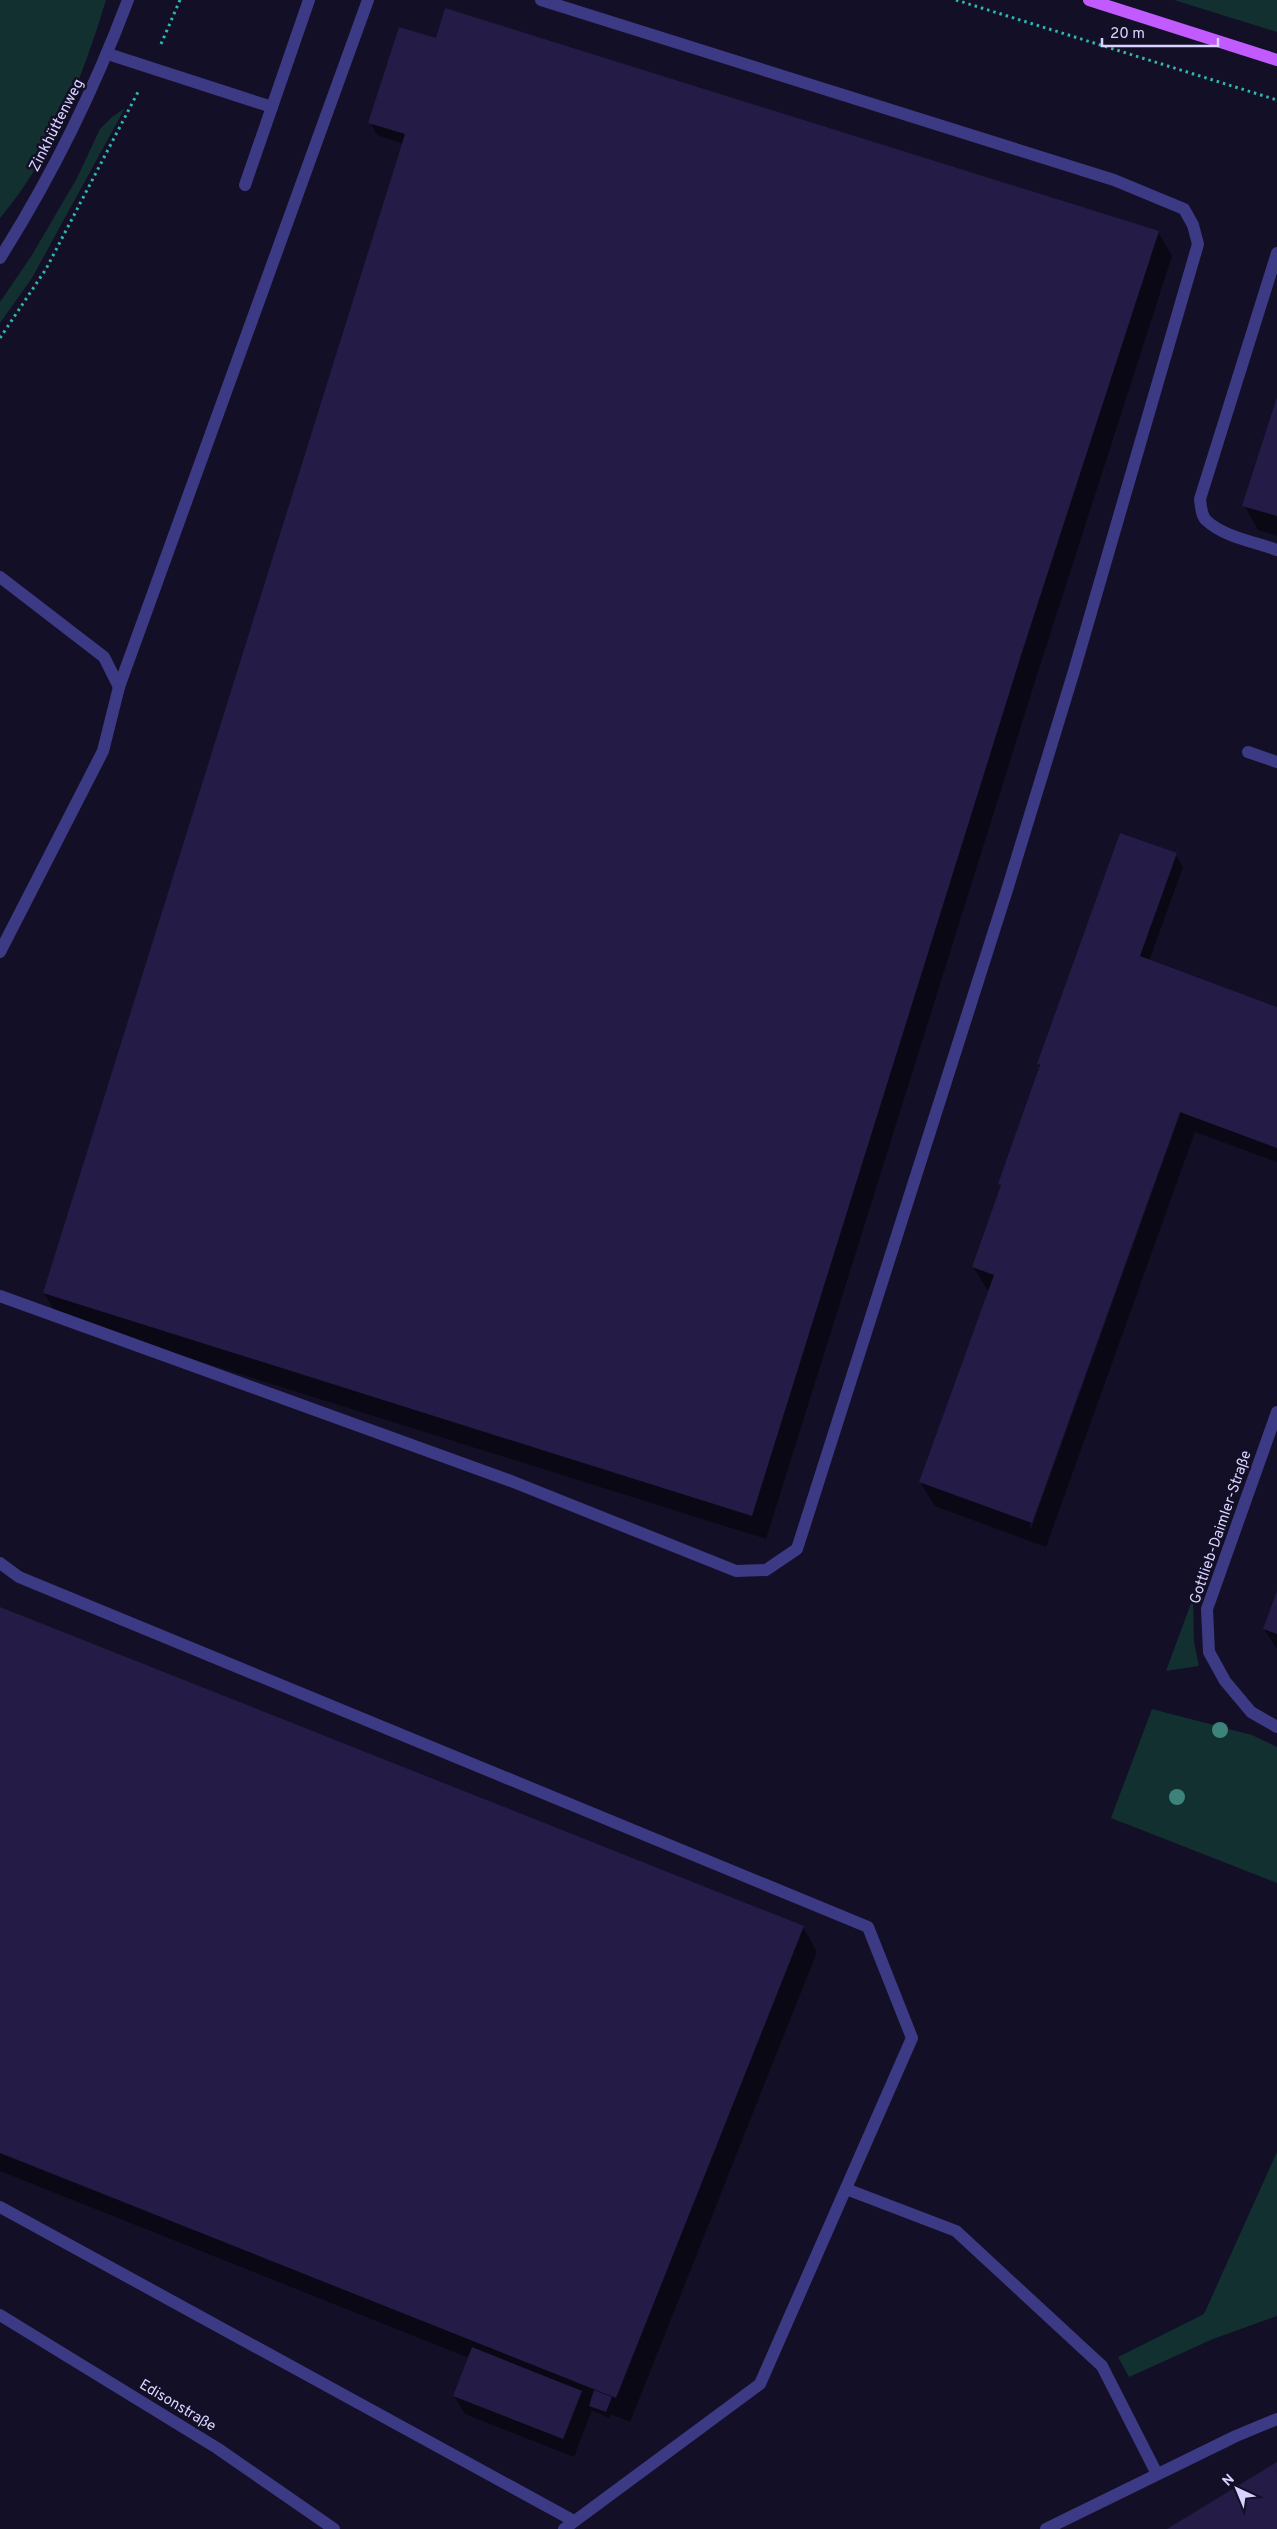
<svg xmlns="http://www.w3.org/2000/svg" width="1277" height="2529" font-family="Overpass,sans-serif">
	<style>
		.green { fill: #12302f }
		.shadow { fill: #0007; fill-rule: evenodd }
		.building { fill: #241b47 }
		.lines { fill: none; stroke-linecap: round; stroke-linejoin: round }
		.path { stroke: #2fb8b0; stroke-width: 3; stroke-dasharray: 2.5 4; stroke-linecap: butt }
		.service { stroke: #3d3a85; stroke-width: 12 }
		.minor { stroke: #3d3a85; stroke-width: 12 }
		.tertiary { stroke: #3d3a85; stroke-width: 12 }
		.primary { stroke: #c25bff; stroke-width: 12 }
		.tree { fill: #3d827b }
		.labels { text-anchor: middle; stroke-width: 5; stroke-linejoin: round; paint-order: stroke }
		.street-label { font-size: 15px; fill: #d9d4ff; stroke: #130f26 }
	</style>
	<rect width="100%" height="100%" fill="#130f26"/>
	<g class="green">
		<path d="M0,0H106C83,76 52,157 0,218Z"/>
		<polygon points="1174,0 1277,0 1277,32"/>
		<polygon points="125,108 32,278 0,323 0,302 32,255 77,178 100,129 112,117"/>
		<polygon points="1193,1598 1194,1642 1199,1666 1166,1671"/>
		<polygon points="1152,1709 1252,1735 1277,1747 1277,1883 1111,1818"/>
		<polygon points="1277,2152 1277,2316 1213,2339 1129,2377 1118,2357 1204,2314"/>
	</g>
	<g class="shadow">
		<polygon points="436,39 1158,232 1172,256 1037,675 766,1539 58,1317 44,1293 404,144 377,135 370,122"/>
		<polygon points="1277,400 1277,536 1258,530 1244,505"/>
		<path d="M1176,855L1183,867L1149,961L1277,1008V1162L1195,1132L1046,1547L935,1506L920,1482L989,1292L973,1267L1002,1188L999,1184L1040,1068L1038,1064ZM1193,1072L1195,1073L1031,1529L1029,1528Z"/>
		<polygon points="1277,1594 1277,1649 1264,1629"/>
		<polygon points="0,1608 803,1927 817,1952 630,2422 611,2414 609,2418 592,2410 574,2457 465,2414 454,2396 469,2358 0,2171"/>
	</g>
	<g class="building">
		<polygon points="445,8 1159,231 1023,649 752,1516 43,1293 405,134 368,123 399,27 436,38"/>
		<polygon points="1277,397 1277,516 1242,506"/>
		<polygon points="1120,833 1177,853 1140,956 1277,1007 1277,1148 1180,1112 1032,1523 919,1482 994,1275 972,1267 1001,1185 998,1184 1040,1065 1037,1064"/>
		<polygon points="1277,1591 1277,1634 1263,1629"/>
		<polygon points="0,1607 804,1926 616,2398 0,2153"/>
		<polygon points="472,2347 582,2391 563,2439 453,2396"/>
		<polygon points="594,2390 612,2397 606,2412 589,2406"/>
		<polygon points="1277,2462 1277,2529 1167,2529"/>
	</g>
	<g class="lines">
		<g class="path">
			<polyline points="956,0 1277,100"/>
			<polyline points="161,44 180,0"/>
			<polyline points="0,338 46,269 138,92"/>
		</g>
		<g class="service">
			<polyline points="108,54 272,107"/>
			<polyline points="245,185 309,0"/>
			<path d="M1277,253L1200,499C1201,506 1201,516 1207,521C1224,537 1255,542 1277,550"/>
			<polyline points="0,577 104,657 119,687"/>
			<polyline points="0,952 103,751 119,687 368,0"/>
			<polyline points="0,1296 511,1481 736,1571 766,1570 797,1549 1007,890 1074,671 1198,244 1193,225 1184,209 1114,180 541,0"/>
			<polyline points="0,1563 19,1577 868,1927 912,2038 760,2384 564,2529"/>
			<polyline points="846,2189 956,2231 1102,2366 1157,2474"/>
			<polyline points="0,2207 574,2521"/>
			<polyline points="1046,2529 1236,2436 1277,2419"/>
		</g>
		<g class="minor">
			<polyline points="1248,752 1277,762"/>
			<polyline points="1277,1412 1207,1609 1209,1652 1225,1681 1251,1712 1277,1727"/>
			<polyline points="0,2315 217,2448 334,2529"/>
		</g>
		<path class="tertiary" d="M0,258C52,176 94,90 128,0"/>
		<polyline class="primary" points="1089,0 1277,60"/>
	</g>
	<g class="tree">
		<circle cx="1220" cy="1730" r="8"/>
		<circle cx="1177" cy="1797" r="8"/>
	</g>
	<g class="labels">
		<g class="street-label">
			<text transform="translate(56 125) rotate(-63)" y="5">Zinkhüttenweg</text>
			<text transform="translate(1220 1527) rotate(-71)" y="5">Gottlieb-Daimler-Straße</text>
			<text transform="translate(178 2405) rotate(31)" y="5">Edisonstraße</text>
		</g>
	</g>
	<g transform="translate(1237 2489) rotate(316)" stroke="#130f26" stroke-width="4" paint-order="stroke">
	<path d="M0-4L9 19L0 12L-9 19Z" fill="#d9d4ff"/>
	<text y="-8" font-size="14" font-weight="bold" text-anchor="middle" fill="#d9d4ff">N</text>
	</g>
	<path d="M1102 38v8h116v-8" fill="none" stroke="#d9d4ff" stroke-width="2.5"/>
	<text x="1110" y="38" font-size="15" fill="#d9d4ff" stroke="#130f26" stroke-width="4" paint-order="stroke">20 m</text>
</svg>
